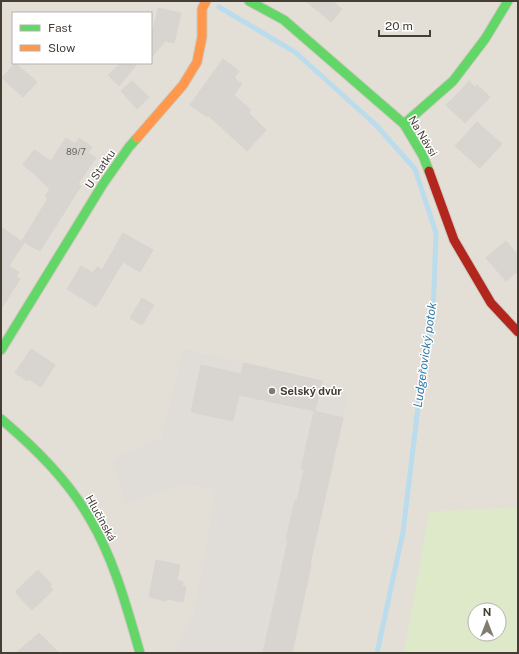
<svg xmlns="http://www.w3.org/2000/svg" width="519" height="654" font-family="'Public Sans',sans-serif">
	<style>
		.residential { fill: #e3dfd6; fill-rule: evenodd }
		.industrial { fill: #e0dcd7 }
		.green { fill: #dee9c9; fill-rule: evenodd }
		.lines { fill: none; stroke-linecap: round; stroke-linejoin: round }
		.stream { stroke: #badcec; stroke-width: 5 }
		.building { fill: #d8d4d0; stroke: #d8d4cf }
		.fast-casing { stroke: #cfcac0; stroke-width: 11 }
		.slow-casing { stroke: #cfcac0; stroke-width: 11 }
		.jam-casing { stroke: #cfcac0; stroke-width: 11 }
		.fast { stroke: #63d668; stroke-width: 9 }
		.slow { stroke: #ff974d; stroke-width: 9 }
		.jam { stroke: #b3261e; stroke-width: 9 }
		.poi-dot { fill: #817b74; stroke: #fff; stroke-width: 1.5 }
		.labels { text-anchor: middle; stroke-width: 3; stroke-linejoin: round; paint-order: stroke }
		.number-label { font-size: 9px; fill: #6b655d }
		.street-label { font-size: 11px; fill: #453e35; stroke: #fff }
		.poi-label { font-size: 11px; font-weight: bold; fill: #453e35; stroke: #fff; text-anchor: start }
		.water-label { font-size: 12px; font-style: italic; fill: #2f7aa7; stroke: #fff }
	</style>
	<rect width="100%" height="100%" fill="#f0ede9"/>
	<path class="residential" d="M1,1H518V653H1ZM13,13H151V63H13ZM475,610H499V634H475Z"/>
	<polygon class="industrial" points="183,349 322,381 347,395 343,418 314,548 311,565 292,653 175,653 195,611 216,490 185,484 125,504 113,460 161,438"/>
	<path class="green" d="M518,507V653H404L429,512ZM475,610H499V634H475Z"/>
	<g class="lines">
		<polyline class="stream" points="219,7 295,52 376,125 415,169 436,233 433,314 420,391 403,532 377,653"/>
	</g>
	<g class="building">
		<polygon points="306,1 332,1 342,9 331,22"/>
		<polygon points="158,8 181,13 174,43 165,41 151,58 151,39"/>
		<polygon points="223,59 239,71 234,78 242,84 234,95 251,110 249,113 266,130 247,151 208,115 207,117 190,105"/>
		<polygon points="15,63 37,82 23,97 2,78"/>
		<polygon points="121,63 138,63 119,86 108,75"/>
		<polygon points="132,81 149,97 137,109 121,91"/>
		<polygon points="469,81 475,87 477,85 490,97 465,123 446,105 461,90"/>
		<polygon points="477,122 502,144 480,168 455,146"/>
		<polygon points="66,138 75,144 79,138 92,147 88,153 96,158 78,184 81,186 40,251 22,241 48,198 45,196 50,189 33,173 23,165 34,150 51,161"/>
		<polygon points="1,227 24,243 9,266 19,272 16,277 20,279 1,309"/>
		<polygon points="123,233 153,250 140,272 123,262 96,307 67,289 81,266 93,273 97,267 102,270"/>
		<polygon points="506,241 518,255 518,271 506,281 486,258"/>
		<polygon points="142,298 154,305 142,325 130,318"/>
		<polygon points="31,349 55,365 41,387 28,379 27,381 15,373"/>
		<polygon points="244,363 322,381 315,411 239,395 233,421 191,412 201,365 241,374"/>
		<polygon points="314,411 343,418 310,564 311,565 292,653 263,653 288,540 286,540 295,500 297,501 304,469 301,469"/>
		<polygon points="156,560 180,565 177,580 183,582 182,586 186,587 183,602 167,599 166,601 149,597"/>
		<polygon points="38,570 52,585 50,587 53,590 32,610 15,592"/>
		<polygon points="39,633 59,653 16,653"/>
	</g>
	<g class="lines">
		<defs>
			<g id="fast">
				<polyline points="249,1 284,20 404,124 423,156 429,171"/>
				<polyline points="404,124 453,81 485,39 508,1"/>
				<polyline points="1,350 103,184 129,147 137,138"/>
				<path d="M1,419C35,448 68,480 90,519C114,559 127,608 140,653"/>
			</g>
			<polyline id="slow" points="137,138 183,85 197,62 202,37 202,9 206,1"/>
			<polyline id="jam" points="429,171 454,240 491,303 518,332"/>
		</defs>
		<use href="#fast" class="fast-casing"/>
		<use href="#slow" class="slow-casing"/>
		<use href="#jam" class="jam-casing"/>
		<use href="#fast" class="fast"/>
		<use href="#slow" class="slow"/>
		<use href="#jam" class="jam"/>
	</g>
	<circle class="poi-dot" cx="272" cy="391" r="4"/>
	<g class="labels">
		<g class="number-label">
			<text x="76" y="155">89/7</text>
		</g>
		<g class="street-label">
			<text transform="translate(423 136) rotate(59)" y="4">Na Návsi</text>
			<text transform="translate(100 169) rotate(-56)" y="4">U Statku</text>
			<text transform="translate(101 518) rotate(61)" y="4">Hlučínská</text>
		</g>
		<g class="poi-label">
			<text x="280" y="395">Selský dvůr</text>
		</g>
		<g class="water-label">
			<text transform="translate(425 355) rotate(-82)" y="4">Ludgeřovický potok</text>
		</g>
	</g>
	<rect width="519" height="654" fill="none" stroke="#453e35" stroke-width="4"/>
	<rect x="12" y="12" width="140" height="52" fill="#ffffff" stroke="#b5b2ae"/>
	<rect x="20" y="25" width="20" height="6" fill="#63d668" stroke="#b5b2ae"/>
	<text x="48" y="32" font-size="12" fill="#453e35">Fast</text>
	<rect x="20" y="45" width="20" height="6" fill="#ff974d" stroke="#b5b2ae"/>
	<text x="48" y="52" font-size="12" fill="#453e35">Slow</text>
	<g transform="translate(487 622)"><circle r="19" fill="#ffffff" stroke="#b5b2ae"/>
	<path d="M0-3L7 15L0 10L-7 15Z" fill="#817b74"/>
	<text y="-6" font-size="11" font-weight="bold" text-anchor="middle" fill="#453e35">N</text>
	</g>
	<path d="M379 30v6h51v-6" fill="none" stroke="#453e35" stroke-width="2"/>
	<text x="385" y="30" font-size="12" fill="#453e35" stroke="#ffffff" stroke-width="3" paint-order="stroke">20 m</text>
</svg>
